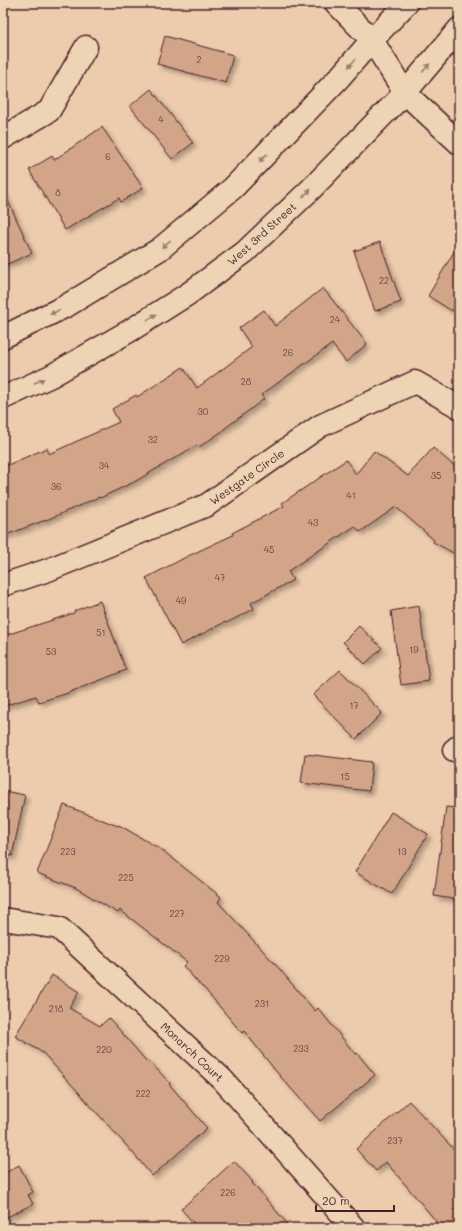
<svg xmlns="http://www.w3.org/2000/svg" width="462" height="1231" font-family="Mali,sans-serif">
	<style>
		.building { fill: #d2a589; stroke: #4a1f2b; filter: url(#shadow) }
		.lines { fill: none; stroke-linecap: round; stroke-linejoin: round }
		.street-casing { stroke: #4a1f2b; stroke-width: 25 }
		.secondary-casing { stroke: #4a1f2b; stroke-width: 25 }
		.street { stroke: #edd4b4; stroke-width: 22 }
		.secondary { stroke: #edd4b4; stroke-width: 22 }
		.oneway { fill: #9c7a70 }
		.labels { text-anchor: middle; stroke-width: 3; stroke-linejoin: round; paint-order: stroke }
		.number-label { font-size: 9px; fill: #6c4042 }
		.street-label { font-size: 11px; fill: #4a1f2b; stroke: #edd4b4 }
	</style>
	<defs>
		<filter id="shadow"><feDropShadow dx="3.5" dy="3.5" stdDeviation="2" flood-color="#0004"/></filter>
	</defs>
	<rect width="100%" height="100%" fill="#ecccac"/>
	<filter id="ink" filterUnits="userSpaceOnUse"><feTurbulence type="fractalNoise" baseFrequency=".025" numOctaves="2"/><feDisplacementMap in="SourceGraphic" scale="8" xChannelSelector="R" yChannelSelector="G"/><feConvolveMatrix kernelMatrix="1 2 1 2 8 2 1 2 1" color-interpolation-filters="sRGB"/></filter>
	<g filter="url(#ink)">
		<g class="building">
			<polygon points="165,36 233,55 226,83 157,64"/>
			<polygon points="151,89 193,143 172,159 130,106"/>
			<polygon points="102,127 143,188 121,202 119,198 65,230 29,170 52,156 54,160"/>
			<polygon points="3,190 32,253 3,266"/>
			<polygon points="380,242 401,302 375,311 354,251"/>
			<polygon points="459,243 459,298 452,311 428,296"/>
			<polygon points="323,288 367,344 346,362 332,344 261,395 264,399 224,429 224,430 199,447 197,445 134,482 100,498 99,497 51,518 3,536 3,467 47,448 49,454 119,422 112,409 136,395 137,397 183,367 197,388 252,347 239,328 264,310 275,326"/>
			<polygon points="433,448 459,470 459,556 433,542 434,540 396,507 360,532 355,526 288,571 293,580 251,603 254,609 226,623 225,622 181,645 146,578 186,557 233,535 232,533 284,506 282,503 346,460 356,474 374,451 408,476"/>
			<polygon points="100,601 126,670 65,694 39,702 36,696 3,706 3,636 74,613 74,611"/>
			<polygon points="419,606 429,681 401,685 391,611"/>
			<polygon points="359,626 382,648 365,664 343,642"/>
			<polygon points="340,670 382,713 356,739 313,695"/>
			<polygon points="305,754 372,762 369,791 301,783"/>
			<polygon points="3,791 25,795 12,856 3,855"/>
			<polygon points="64,805 118,826 119,825 162,850 221,897 218,902 276,965 315,1011 318,1008 355,1054 357,1053 375,1075 320,1121 279,1075 244,1031 242,1033 203,987 203,988 183,966 187,962 120,910 118,913 76,888 37,873"/>
			<polygon points="446,807 459,808 459,900 434,896"/>
			<polygon points="391,812 428,834 392,894 355,872"/>
			<polygon points="52,975 79,992 69,1008 100,1026 109,1018 148,1063 149,1061 170,1083 169,1084 207,1128 152,1176 134,1154 43,1053 15,1036"/>
			<polygon points="409,1101 459,1155 459,1228 437,1228 436,1221 386,1162 376,1171 356,1149"/>
			<polygon points="234,1161 253,1182 252,1183 291,1228 198,1228 181,1209"/>
			<polygon points="19,1165 33,1192 28,1195 33,1204 3,1219 3,1174"/>
		</g>
		<g class="lines">
			<defs>
				<g id="street">
					<polyline points="336,3 372,40 405,93 459,143"/>
					<polyline points="3,138 49,111 86,47"/>
					<polyline points="3,585 48,570 207,505 320,426 415,382 459,407"/>
					<polyline points="454,750 459,746"/>
					<polyline points="3,919 59,928 222,1079 354,1228"/>
				</g>
				<g id="secondary">
					<polyline points="3,337 66,306 160,249 233,188 338,79 372,40 407,3"/>
					<polyline points="3,398 51,376 131,330 188,294 245,252 311,189 381,117 405,93 459,29"/>
				</g>
			</defs>
			<use href="#street" class="street-casing"/>
			<use href="#secondary" class="secondary-casing"/>
			<use href="#street" class="street"/>
			<use href="#secondary" class="secondary"/>
		</g>
		<defs><path id="oneway-solid" d="M-6-.8H1V-3.2L6.5 0L1 3.2V.8H-6Z"/></defs>
		<g class="oneway">
			<use href="#oneway-solid" transform="translate(352 63) rotate(131)"/>
			<use href="#oneway-solid" transform="translate(426 68) rotate(-50)"/>
			<use href="#oneway-solid" transform="translate(263 158) rotate(134)"/>
			<use href="#oneway-solid" transform="translate(307 193) rotate(-44)"/>
			<use href="#oneway-solid" transform="translate(166 244) rotate(140)"/>
			<use href="#oneway-solid" transform="translate(55 312) rotate(154)"/>
			<use href="#oneway-solid" transform="translate(152 317) rotate(-32)"/>
			<use href="#oneway-solid" transform="translate(39 381) rotate(-24)"/>
		</g>
	</g>
	<g class="labels">
		<g class="number-label">
			<text x="199" y="63">2</text>
			<text x="161" y="123">4</text>
			<text x="108" y="160">6</text>
			<text x="58" y="196">8</text>
			<text x="384" y="284">22</text>
			<text x="335" y="323">24</text>
			<text x="288" y="356">26</text>
			<text x="246" y="385">28</text>
			<text x="203" y="415">30</text>
			<text x="153" y="443">32</text>
			<text x="104" y="469">34</text>
			<text x="436" y="479">35</text>
			<text x="56" y="490">36</text>
			<text x="351" y="499">41</text>
			<text x="313" y="526">43</text>
			<text x="269" y="553">45</text>
			<text x="220" y="581">47</text>
			<text x="181" y="604">49</text>
			<text x="101" y="636">51</text>
			<text x="414" y="653">19</text>
			<text x="51" y="655">53</text>
			<text x="354" y="709">17</text>
			<text x="345" y="780">15</text>
			<text x="68" y="855">223</text>
			<text x="402" y="855">13</text>
			<text x="126" y="881">225</text>
			<text x="177" y="917">227</text>
			<text x="222" y="962">229</text>
			<text x="262" y="1007">231</text>
			<text x="56" y="1012">218</text>
			<text x="301" y="1052">233</text>
			<text x="104" y="1053">220</text>
			<text x="143" y="1097">222</text>
			<text x="395" y="1144">237</text>
			<text x="228" y="1196">226</text>
		</g>
		<g class="street-label">
			<text transform="translate(262 234) rotate(-42)" y="4">West 3rd Street</text>
			<text transform="translate(247 477) rotate(-35)" y="4">Westgate Circle</text>
			<text transform="translate(192 1052) rotate(43)" y="4">Monarch Court</text>
		</g>
	</g>
	<rect width="462" height="1231" fill="none" stroke="#edd4b4" stroke-width="16"/>
	<rect x="8" y="8" width="446" height="1215" fill="none" stroke="#4a1f2b" stroke-width="1.5" filter="url(#ink)"/>
	<path d="M316 1205v6h78v-6" fill="none" stroke="#4a1f2b" stroke-width="2"/>
	<text x="322" y="1205" font-size="12" fill="#4a1f2b" stroke="#edd4b4" stroke-width="3" paint-order="stroke">20 m</text>
</svg>
